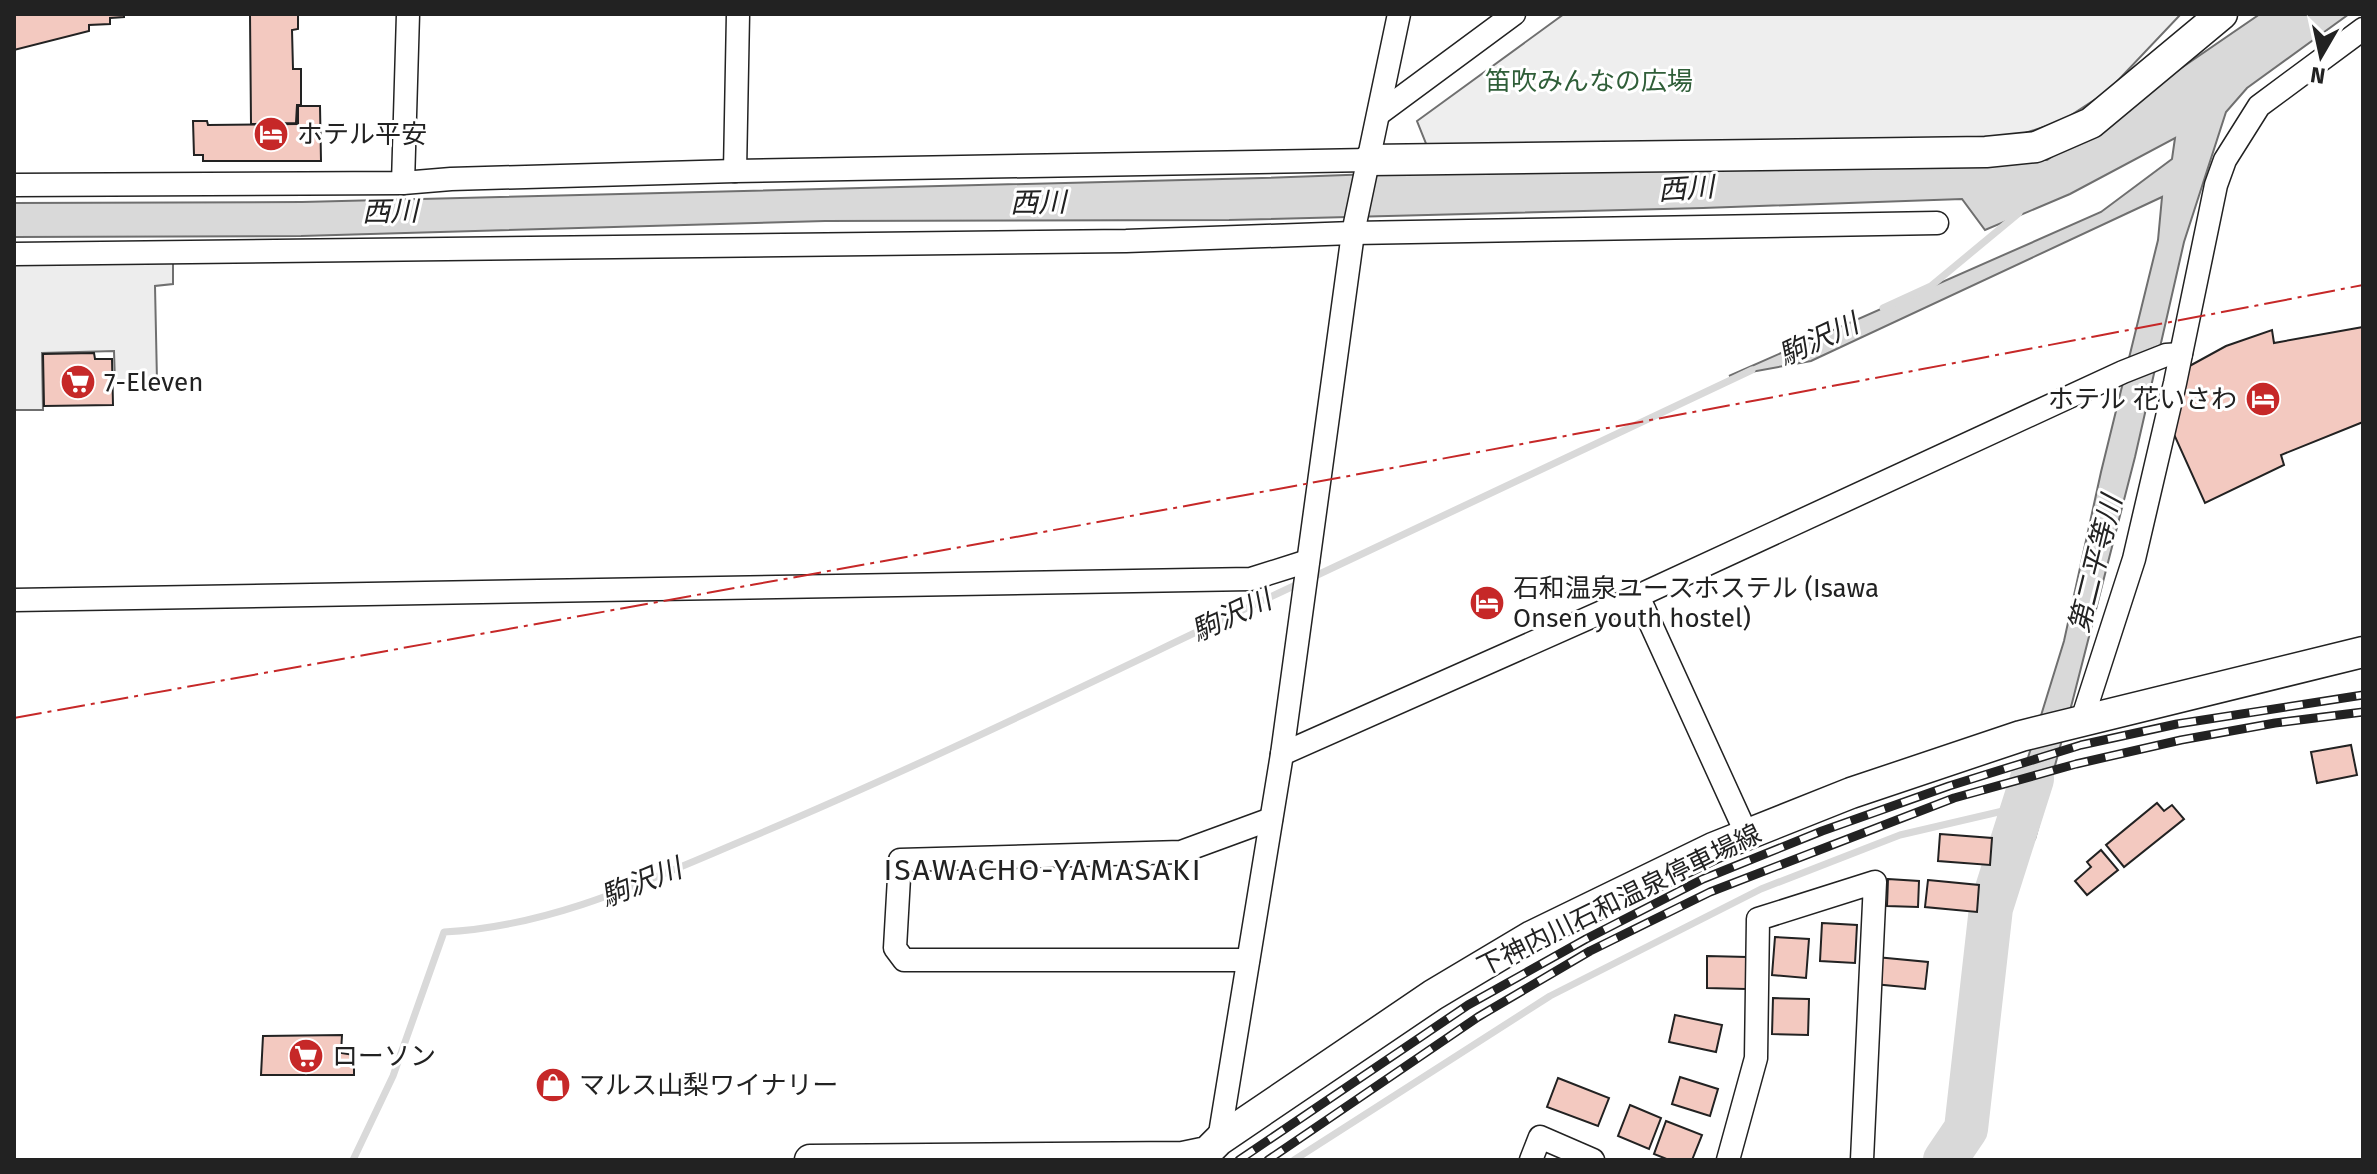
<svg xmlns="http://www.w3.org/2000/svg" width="2377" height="1174" font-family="'Fira Sans','Noto Sans JP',sans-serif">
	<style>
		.green { fill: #eee; stroke: #6f6f6f; stroke-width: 2 }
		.parking { fill: #ededed; stroke: #6f6f6f; stroke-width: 2 }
		.water { fill: #d9d9d9; stroke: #6f6f6f; stroke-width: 2 }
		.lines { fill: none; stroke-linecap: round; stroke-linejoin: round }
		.stream { stroke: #d9d9d9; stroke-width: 7 }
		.river { stroke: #d9d9d9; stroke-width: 44 }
		.building { fill: #f3c9c0; stroke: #222; stroke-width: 2 }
		.street-casing { stroke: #222; stroke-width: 25 }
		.secondary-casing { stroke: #222; stroke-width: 33 }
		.street { stroke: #fff; stroke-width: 22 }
		.secondary { stroke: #fff; stroke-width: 30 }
		.rail-casing { stroke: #222; stroke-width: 9 }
		.rail { stroke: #fff; stroke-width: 6; stroke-dasharray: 18; stroke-linecap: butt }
		.power { stroke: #c62828; stroke-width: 2; stroke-dasharray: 28 6 4 6; stroke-linecap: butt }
		.labels { text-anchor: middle; stroke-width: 6; stroke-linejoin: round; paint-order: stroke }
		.park-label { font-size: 26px; fill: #2f5e38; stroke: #fff }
		.poi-label { font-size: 26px; fill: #222; stroke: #fff; text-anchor: start }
		.street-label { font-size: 26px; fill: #222; stroke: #fff }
		.water-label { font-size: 28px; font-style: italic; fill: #222; stroke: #fff }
		.quarter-label { font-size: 30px; letter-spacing: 2px; fill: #222; stroke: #fff }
	</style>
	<rect width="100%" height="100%" fill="#fff"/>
	<polygon class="green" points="1564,14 2181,14 2108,91 2062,121 2016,136 1429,151 1417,121"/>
	<polygon class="parking" points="173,258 173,284 155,286 157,381 115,383 114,351 42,353 43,410 14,410 14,259"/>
	<polygon class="water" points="2260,14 2349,14 2247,88 2226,112 2184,242 2135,457 2072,703 2035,839 2005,832 2064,641 2101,472 2158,240 2162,197 1811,361 1729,376 2101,212 2172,159 2175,138 2070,194 1985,230 1962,199 1703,208 1229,220 825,221 301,236 14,237 14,203 302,202 1262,178 1707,162 2047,160"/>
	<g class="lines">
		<g class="stream">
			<polyline points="1883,308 1931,286 2019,213"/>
			<polyline points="1311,578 1752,370"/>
			<path d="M353,1160L393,1076L444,932C551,927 651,879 749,838C935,760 1117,669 1300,583"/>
			<polyline points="1294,1160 1550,996 1761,889 1900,835 2020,807"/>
		</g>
		<polyline class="river" points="1945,1160 1966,1129 1991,908 2032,779"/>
	</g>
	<g class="building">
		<polygon points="14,14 124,14 124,17 110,18 110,24 89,25 89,31 14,50"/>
		<polygon points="250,14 298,14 298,29 292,30 293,69 301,69 301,105 297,105 296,123 251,124"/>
		<polygon points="298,106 320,106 321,161 203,161 203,155 194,155 193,121 207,121 208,125 298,124"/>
		<polygon points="2363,327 2363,422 2281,455 2284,465 2205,503 2172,430 2184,369 2226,346 2272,330 2274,343"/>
		<polygon points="94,353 95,359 112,359 113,405 44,406 43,354"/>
		<polygon points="2351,745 2357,775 2317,783 2311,752"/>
		<polygon points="2157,803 2164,811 2172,805 2184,819 2124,867 2106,845"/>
		<polygon points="1940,834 1992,838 1990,865 1938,861"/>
		<polygon points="2101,850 2118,870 2087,895 2075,881 2091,867 2087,862"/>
		<polygon points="1888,879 1919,881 1918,907 1887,906"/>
		<polygon points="1928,880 1979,885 1977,912 1925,907"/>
		<polygon points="1822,923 1857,925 1855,963 1820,961"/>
		<polygon points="1775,937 1809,939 1806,978 1772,975"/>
		<polygon points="1707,956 1747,957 1746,989 1707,988"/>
		<polygon points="1876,957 1928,962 1925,989 1874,984"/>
		<polygon points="1773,998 1809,999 1808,1035 1772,1034"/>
		<polygon points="1675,1015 1722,1025 1716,1052 1669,1042"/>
		<polygon points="342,1035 341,1053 354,1055 354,1075 261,1075 263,1036"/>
		<polygon points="1680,1077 1718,1089 1710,1116 1672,1104"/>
		<polygon points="1558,1078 1609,1098 1598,1126 1547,1107"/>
		<polygon points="1630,1105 1661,1118 1649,1149 1618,1136"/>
		<polygon points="1666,1121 1702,1135 1692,1160 1669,1160 1654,1154"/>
	</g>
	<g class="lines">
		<defs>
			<g id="street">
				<polyline points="1380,113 1514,14"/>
				<polyline points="735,171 738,14"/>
				<polyline points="403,183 408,14"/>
				<polyline points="14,185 403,183 451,179 735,171 1369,160"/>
				<polyline points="14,254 1126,241 1353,233 1937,223"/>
				<polyline points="1638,596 1747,835"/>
				<polyline points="14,600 1251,579 1308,561"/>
				<polyline points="2082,720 2134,559 2175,383 2216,185 2225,160 2259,106 2363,29"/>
				<polyline points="1282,754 1638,596 2123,372 2166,355 2181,354"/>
				<polyline points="1248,960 904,960 895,948 900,860 1181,852 1271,819"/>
				<polyline points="1219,1140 1282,754 1353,233 1399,14"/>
				<polyline points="1531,1160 1540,1137 1593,1160"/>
				<polyline points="1728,1160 1756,1058 1758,919 1875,882 1862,1160"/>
			</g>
			<g id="secondary">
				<polyline points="1369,160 1986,152 2036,147 2091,123 2222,14"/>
				<polyline points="810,1160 1183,1157 1207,1152 1219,1140 1433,995 1532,936 1713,848 1851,793 2021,736 2363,652"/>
			</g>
		</defs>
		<use href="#street" class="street-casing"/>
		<use href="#secondary" class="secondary-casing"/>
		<use href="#street" class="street"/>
		<use href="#secondary" class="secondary"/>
		<defs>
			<g id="rail">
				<polyline points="1239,1160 1468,1005 1586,939 1703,879 1822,831 1949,786 2081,745 2177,724 2363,695"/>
				<polyline points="1268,1160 1478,1017 1590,951 1710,892 1954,798 2076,764 2181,740 2275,723 2363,712"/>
			</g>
		</defs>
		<use href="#rail" class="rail-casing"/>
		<use href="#rail" class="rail"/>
		<path class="power" d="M14,718C798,577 1581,436 2363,285"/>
	</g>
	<defs>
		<symbol id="hotel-disc" viewBox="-11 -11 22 22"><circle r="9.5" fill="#c62828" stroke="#fff"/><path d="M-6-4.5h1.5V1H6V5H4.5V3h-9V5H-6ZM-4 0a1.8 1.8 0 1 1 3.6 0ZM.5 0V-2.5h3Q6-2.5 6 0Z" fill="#fff"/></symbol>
		<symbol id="supermarket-disc" viewBox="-11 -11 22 22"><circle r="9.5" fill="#c62828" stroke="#fff"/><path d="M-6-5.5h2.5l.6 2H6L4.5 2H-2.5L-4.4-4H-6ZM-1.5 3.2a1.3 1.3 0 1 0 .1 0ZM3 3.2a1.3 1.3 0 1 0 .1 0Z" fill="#fff"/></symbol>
		<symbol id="shop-disc" viewBox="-11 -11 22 22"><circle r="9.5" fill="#c62828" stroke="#fff"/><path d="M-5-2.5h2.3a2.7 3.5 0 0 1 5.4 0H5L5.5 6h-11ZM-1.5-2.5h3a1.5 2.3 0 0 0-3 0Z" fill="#fff"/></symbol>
	</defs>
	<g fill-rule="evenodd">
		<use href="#hotel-disc" x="251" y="114" width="40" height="40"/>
		<use href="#supermarket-disc" x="58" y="362" width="40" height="40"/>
		<use href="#hotel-disc" x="2243" y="379" width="40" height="40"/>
		<use href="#hotel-disc" x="1467" y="583" width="40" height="40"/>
		<use href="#supermarket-disc" x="286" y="1036" width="40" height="40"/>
		<use href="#shop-disc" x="533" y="1065" width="40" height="40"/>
	</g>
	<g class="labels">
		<g class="park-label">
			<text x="1589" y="90">笛吹みんなの広場</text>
		</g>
		<g class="poi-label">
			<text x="297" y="143">ホテル平安</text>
			<text x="104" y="391">7-Eleven</text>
			<text x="2237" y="408" text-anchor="end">ホテル 花いさわ</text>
			<text x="1513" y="597">石和温泉ユースホステル (Isawa<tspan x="1513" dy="30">Onsen youth hostel)</tspan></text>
			<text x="332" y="1065">ローソン</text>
			<text x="579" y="1094">マルス山梨ワイナリー</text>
		</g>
		<g class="street-label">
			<text transform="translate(1619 900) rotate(-26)" y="9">下神内川石和温泉停車場線</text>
		</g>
		<g class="water-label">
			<text transform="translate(1686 188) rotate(-4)" y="10">西川</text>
			<text transform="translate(1038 202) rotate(-1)" y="10">西川</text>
			<text transform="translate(390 211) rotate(-1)" y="10">西川</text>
			<text transform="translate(1818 339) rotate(-25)" y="10">駒沢川</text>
			<text transform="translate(2095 564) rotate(-76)" y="10">第二平等川</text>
			<text transform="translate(1231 615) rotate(-25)" y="10">駒沢川</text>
			<text transform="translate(641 882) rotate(-22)" y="10">駒沢川</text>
		</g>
		<g class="quarter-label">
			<text x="1043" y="880">ISAWACHO-YAMASAKI</text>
		</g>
	</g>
	<rect width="2377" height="1174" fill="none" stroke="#222222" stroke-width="32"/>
	<g transform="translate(2321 56) rotate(189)" stroke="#ffffff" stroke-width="6" paint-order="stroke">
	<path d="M0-6L14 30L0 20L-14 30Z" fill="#222222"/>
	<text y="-12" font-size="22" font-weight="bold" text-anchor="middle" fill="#222222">N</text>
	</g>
</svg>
